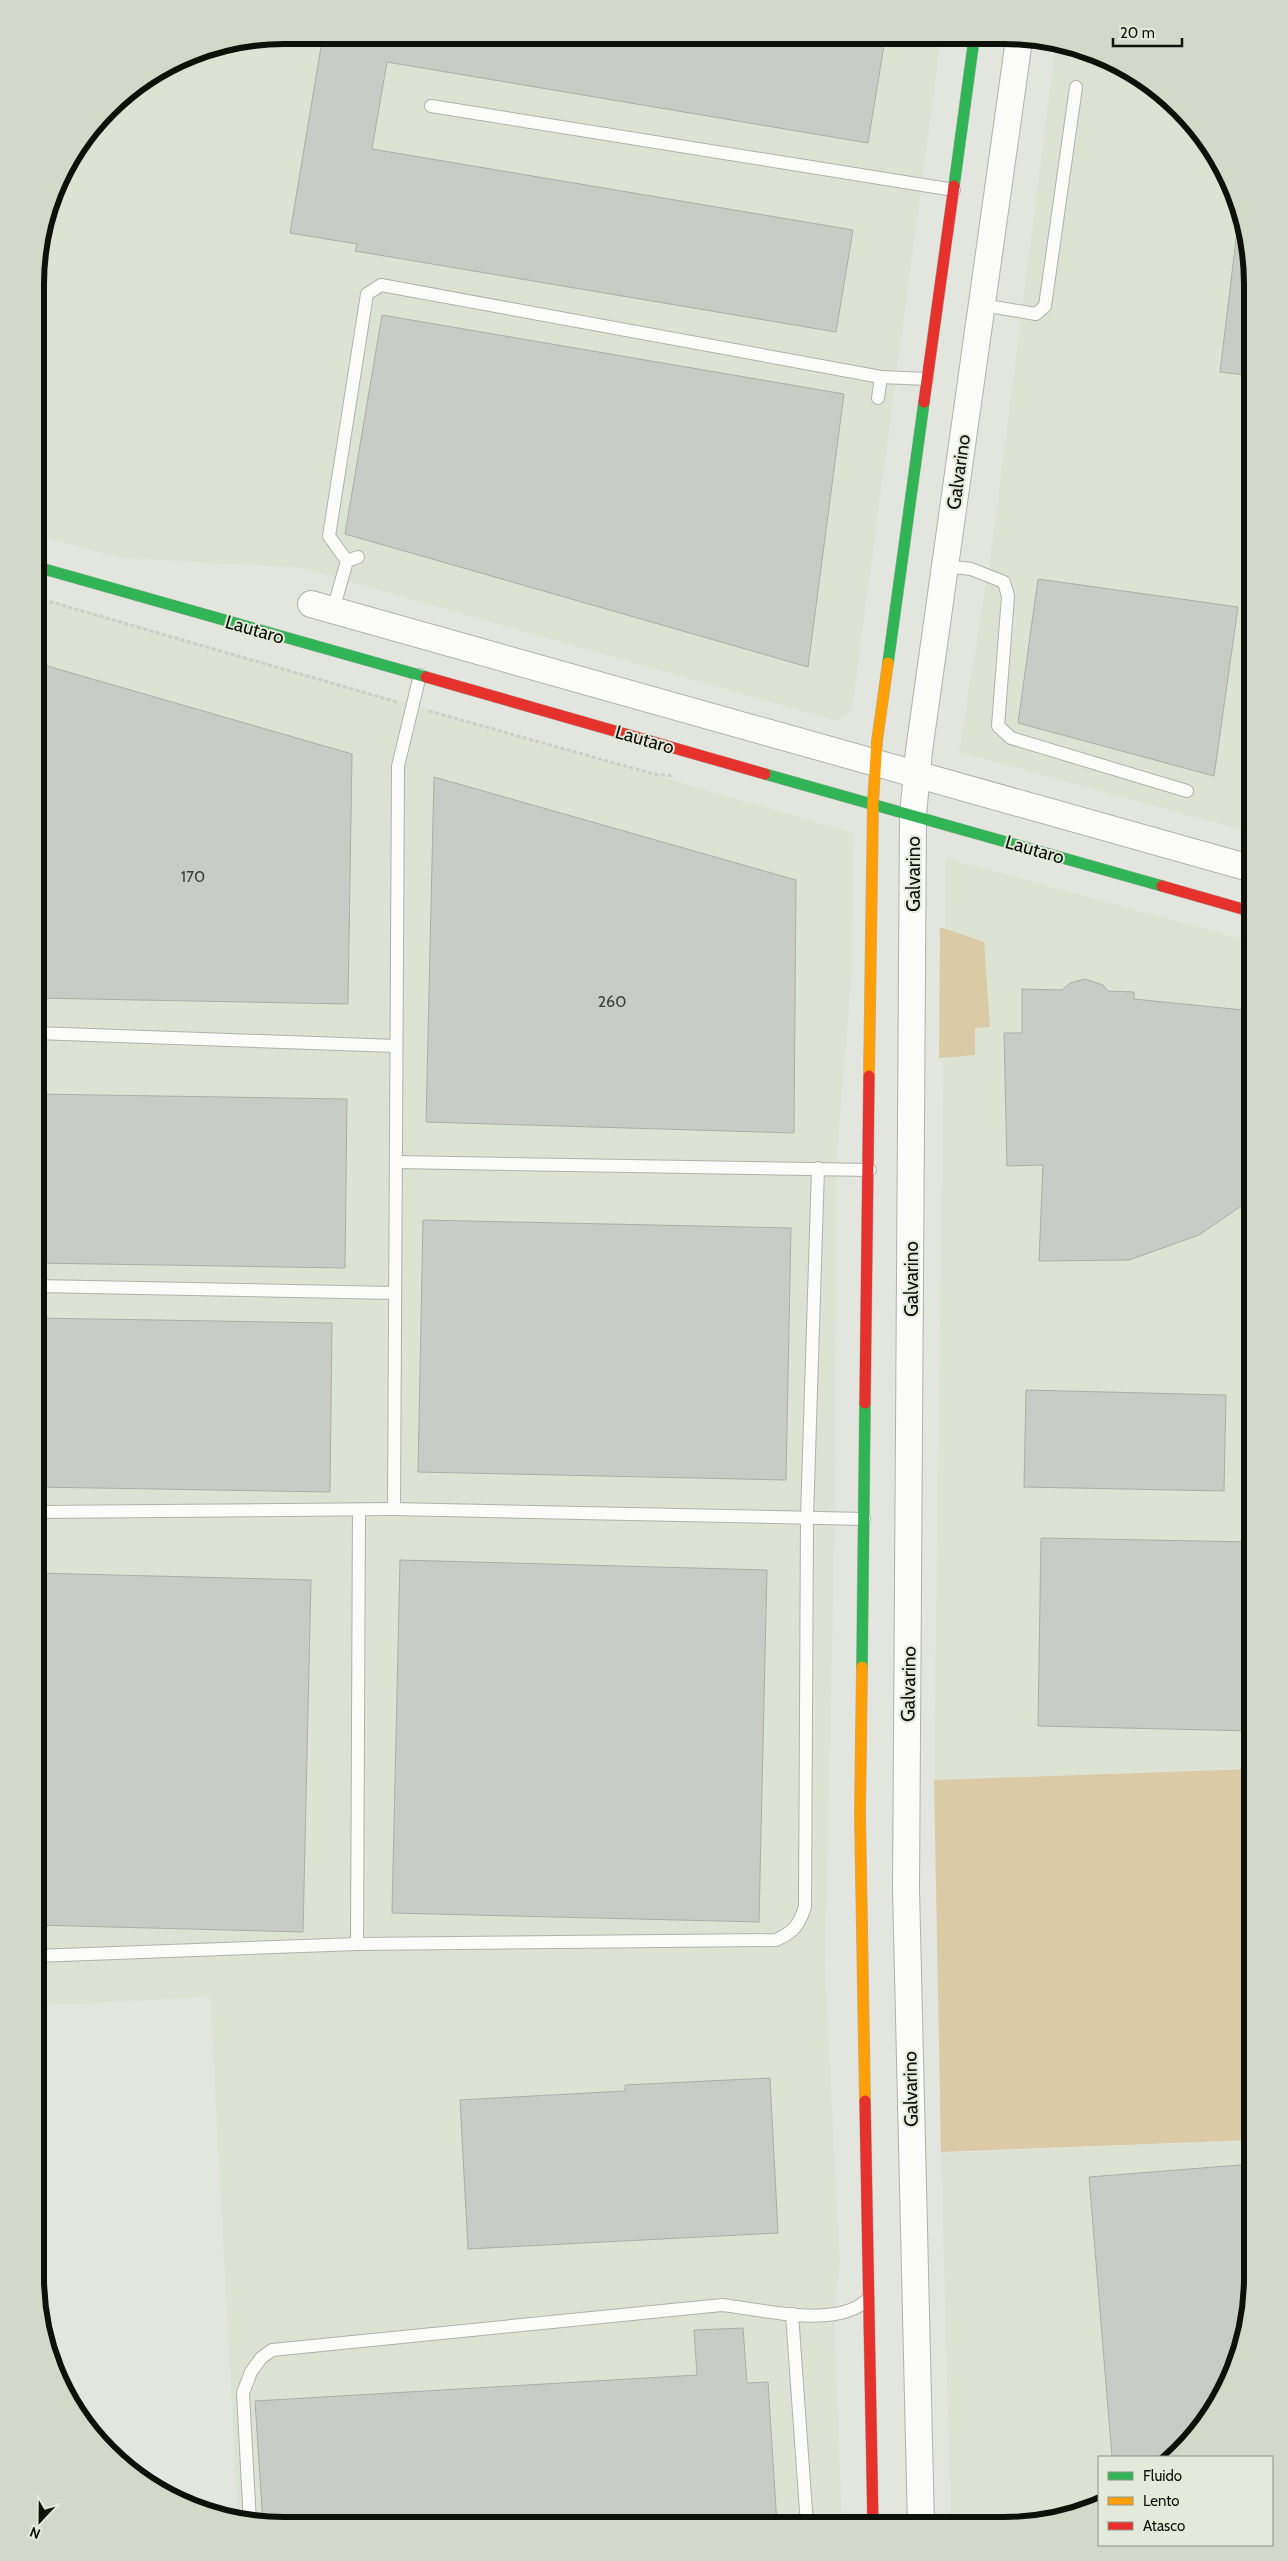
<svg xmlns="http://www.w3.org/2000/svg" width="1288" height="2561" font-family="Cabin,sans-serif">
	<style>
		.built { fill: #dde3d2 }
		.green { fill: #dacaa6 }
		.building { fill: #c9ccc6; stroke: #abaea9 }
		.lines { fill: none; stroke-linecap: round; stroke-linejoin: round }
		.lane-casing { stroke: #b0b2ab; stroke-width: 14 }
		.street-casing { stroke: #b0b2ab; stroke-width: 28 }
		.fast-casing { stroke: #b0b2ab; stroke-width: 12 }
		.slow-casing { stroke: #b0b2ab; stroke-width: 12 }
		.jam-casing { stroke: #b0b2ab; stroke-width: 12 }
		.path { stroke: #cececc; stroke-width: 3; stroke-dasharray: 4 2.5; stroke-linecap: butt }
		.lane { stroke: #fbfbfa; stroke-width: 12 }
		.street { stroke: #fbfbfa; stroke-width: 26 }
		.fast { stroke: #30b455; stroke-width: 11 }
		.slow { stroke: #ff9f0a; stroke-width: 11 }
		.jam { stroke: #e5322d; stroke-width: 11 }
		.labels { text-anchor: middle; stroke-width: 4; stroke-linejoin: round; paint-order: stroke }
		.number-label { font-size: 16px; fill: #3d3f39 }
		.street-label { font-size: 19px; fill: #0e100a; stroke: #e4eada }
		.rim { fill: none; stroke: #0e100a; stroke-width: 6 }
	</style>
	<rect width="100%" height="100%" fill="#e3e6de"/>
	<g class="built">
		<polygon points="284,35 941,39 852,709 838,721 302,568 121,558 37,535 37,252 61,174 120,97 189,54"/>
		<polygon points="1056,41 1114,61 1168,97 1211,146 1240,204 1253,284 1253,833 959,752 992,546"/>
		<polygon points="37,596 854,833 852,968 836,1168 835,1517 825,1968 840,2265 834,2312 842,2526 251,2524 238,2520 210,1997 35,2006"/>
		<polygon points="946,858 1253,942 1253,1769 934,1780"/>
		<polygon points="1252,2140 1252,2294 1234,2372 1201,2429 1171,2457 1099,2457 1099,2505 1084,2513 1004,2526 951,2526 941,2153"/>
	</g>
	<g class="green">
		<polygon points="940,927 984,942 990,1027 975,1028 975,1055 939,1058"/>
		<polygon points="1253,1769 1252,2140 941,2152 934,1780"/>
	</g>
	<g class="building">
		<polygon points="323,35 885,39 868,143 387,62 372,149 853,230 836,332 355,251 357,244 290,233"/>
		<polygon points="1238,223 1243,223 1253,284 1253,376 1220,372"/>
		<polygon points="382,315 844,394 808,667 345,534"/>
		<polygon points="1038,579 1238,607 1214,776 1018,723"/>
		<polygon points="37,663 352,754 348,1004 36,998"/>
		<polygon points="434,777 796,880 794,1133 426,1122"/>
		<polygon points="1085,979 1103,985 1108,991 1134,992 1134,999 1253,1011 1253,1198 1199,1235 1129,1260 1039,1261 1043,1165 1007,1166 1004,1033 1022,1033 1022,989 1062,990 1070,983"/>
		<polygon points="36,1094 347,1099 345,1268 36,1263"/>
		<polygon points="423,1220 791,1228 786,1480 418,1472"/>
		<polygon points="36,1318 332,1323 330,1492 36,1487"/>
		<polygon points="1026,1390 1226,1395 1224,1491 1024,1487"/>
		<polygon points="1041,1538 1253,1542 1253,1731 1038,1726"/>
		<polygon points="400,1560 767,1570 759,1922 392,1913"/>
		<polygon points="36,1573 311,1580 303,1932 35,1925"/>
		<polygon points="770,2078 778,2233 468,2249 460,2100 625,2091 625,2085"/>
		<polygon points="1252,2164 1252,2294 1234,2372 1201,2429 1171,2457 1112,2457 1089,2177"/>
		<polygon points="743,2328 747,2383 768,2382 777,2525 263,2524 255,2401 697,2375 694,2330"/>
	</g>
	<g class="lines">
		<defs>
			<g id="lane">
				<polyline points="431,106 954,190"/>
				<polyline points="982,305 1036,314 1045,306 1076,87"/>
				<polyline points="878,398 881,377"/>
				<polyline points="347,561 329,536 367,294 381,285 881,377 927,379"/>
				<polyline points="945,566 971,569 1004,582 1008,596 998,726 1011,738 1187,791"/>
				<polyline points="333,610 347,561 358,557"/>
				<polyline points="420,675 398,766 394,1509 864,1519"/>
				<polyline points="36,1033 396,1046"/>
				<polyline points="396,1162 870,1170"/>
				<polyline points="36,1286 395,1293"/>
				<path d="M359,1510L357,1944L776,1940C794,1932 799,1925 805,1907L807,1517L818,1168"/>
				<polyline points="36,1512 394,1509"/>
				<polyline points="35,1956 357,1944"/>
				<polyline points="792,2314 807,2525"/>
				<path d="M250,2523L243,2393L251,2372L261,2358L272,2350L722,2305C761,2309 837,2330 868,2299"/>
			</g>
			<g id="street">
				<polyline points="311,604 1253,869"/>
				<polyline points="921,2526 906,1889 913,815 919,751 1019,40"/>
			</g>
			<g id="fast">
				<polyline points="954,186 974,39"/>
				<polyline points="37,567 426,677"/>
				<polyline points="888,663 924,402"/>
				<polyline points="765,774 1162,886"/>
				<polyline points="862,1667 865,1403"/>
			</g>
			<g id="slow">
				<polyline points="869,1076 873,803 877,741 888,663"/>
				<polyline points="862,1667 860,1814 865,2101"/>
			</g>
			<g id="jam">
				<polyline points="924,402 954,186"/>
				<polyline points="426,677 765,774"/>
				<polyline points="1162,886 1253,912"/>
				<polyline points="865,1403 869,1076"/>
				<polyline points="865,2101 873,2526"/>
			</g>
		</defs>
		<use href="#lane" class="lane-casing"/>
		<use href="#street" class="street-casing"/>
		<use href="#fast" class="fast-casing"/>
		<use href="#slow" class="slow-casing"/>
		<use href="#jam" class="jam-casing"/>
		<g class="path">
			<polyline points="37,598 397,702"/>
			<polyline points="429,711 654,774 674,776"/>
		</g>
		<use href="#lane" class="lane"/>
		<use href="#street" class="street"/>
		<use href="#fast" class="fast"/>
		<use href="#slow" class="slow"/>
		<use href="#jam" class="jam"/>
	</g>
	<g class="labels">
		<g class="number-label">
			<text x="193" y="882">170</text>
			<text x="612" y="1007">260</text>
		</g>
		<g class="street-label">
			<text transform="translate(958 472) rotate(-82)" y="7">Galvarino</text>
			<text transform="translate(255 629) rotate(16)" y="7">Lautaro</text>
			<text transform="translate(645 739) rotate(16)" y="7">Lautaro</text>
			<text transform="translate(1035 849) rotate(16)" y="7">Lautaro</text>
			<text transform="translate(913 874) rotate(-90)" y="7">Galvarino</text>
			<text transform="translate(911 1279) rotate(-90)" y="7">Galvarino</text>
			<text transform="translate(908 1684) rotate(-89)" y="7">Galvarino</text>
			<text transform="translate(910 2089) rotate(-91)" y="7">Galvarino</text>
		</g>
	</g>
	<path d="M0 0H1288V2561H0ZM284 44H1004A240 240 0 0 1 1244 284V2277A240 240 0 0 1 1004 2517H284A240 240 0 0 1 44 2277V284A240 240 0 0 1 284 44Z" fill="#d3d9c9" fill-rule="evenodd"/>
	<path class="rim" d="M284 44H1004A240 240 0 0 1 1244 284V2277A240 240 0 0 1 1004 2517H284A240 240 0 0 1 44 2277V284A240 240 0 0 1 284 44Z"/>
	<rect x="1098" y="2456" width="175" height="90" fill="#e4eada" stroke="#8e9387"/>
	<rect x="1108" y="2472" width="25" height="8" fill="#30b455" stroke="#8e9387"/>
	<text x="1143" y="2481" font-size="15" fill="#0e100a">Fluido</text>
	<rect x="1108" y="2497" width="25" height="8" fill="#ff9f0a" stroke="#8e9387"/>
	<text x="1143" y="2506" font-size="15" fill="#0e100a">Lento</text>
	<rect x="1108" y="2522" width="25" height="8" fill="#e5322d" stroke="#8e9387"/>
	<text x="1143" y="2531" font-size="15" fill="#0e100a">Atasco</text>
	<g transform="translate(40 2521) rotate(202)" stroke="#e4eada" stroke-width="4" paint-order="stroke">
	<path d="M0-4L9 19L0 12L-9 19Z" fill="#0e100a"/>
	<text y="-8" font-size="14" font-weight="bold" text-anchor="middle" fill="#0e100a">N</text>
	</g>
	<path d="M1113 38v8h69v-8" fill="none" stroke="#0e100a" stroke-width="2.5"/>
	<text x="1120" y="38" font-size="15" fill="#0e100a" stroke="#e4eada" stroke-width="4" paint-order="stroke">20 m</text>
</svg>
